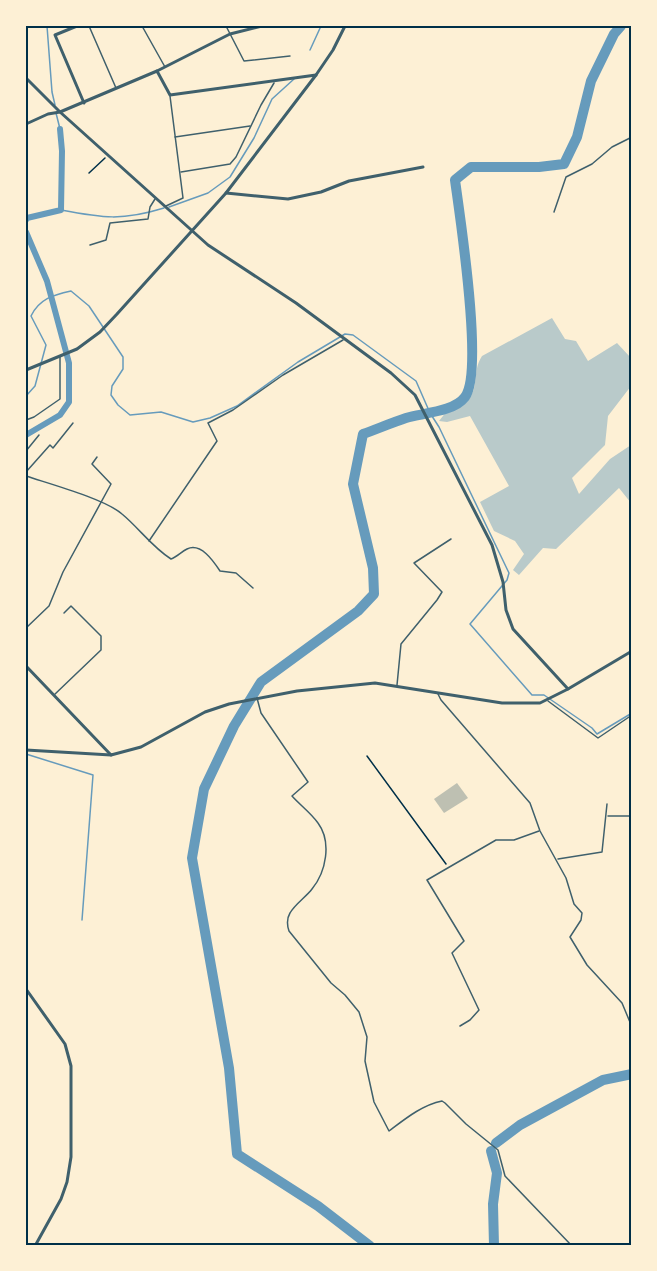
<svg xmlns="http://www.w3.org/2000/svg" width="657" height="1271" font-family="'Roboto Serif',serif">
	<style>
		.green { fill: #b9caca }
		.lines { fill: none; stroke-linecap: round; stroke-linejoin: round }
		.stream { stroke: #669bbc; stroke-width: 1.5 }
		.canal { stroke: #669bbc; stroke-width: 6 }
		.river { stroke: #669bbc; stroke-width: 10 }
		.building { fill: #bec0b2 }
		.path { stroke: #003049; stroke-width: 1.5 }
		.service { stroke: #3f606c; stroke-width: 1.5 }
		.minor { stroke: #3f606c; stroke-width: 3 }
		.tertiary { stroke: #3f606c; stroke-width: 3 }
		.neatline { fill: none; stroke: #003049; stroke-width: 2 }
	</style>
	<rect width="100%" height="100%" fill="#fdf0d5"/>
	<path class="green" d="M552,318L565,339L576,341L588,361L617,343L631,358V386L608,416L605,445L572,478L579,494L610,459L631,445V503L619,488L556,549L543,548L519,575L513,570L524,554L515,541L494,531L480,502L509,486L470,416L447,422L439,421L454,402L465,404C481,388 471,373 482,356Z"/>
	<g class="lines">
		<g class="stream">
			<polyline points="47,26 52,92 55,105"/>
			<polyline points="310,50 321,26"/>
			<polyline points="56,113 60,129"/>
			<polyline points="169,207 208,193 230,177 254,138 272,99 294,79"/>
			<path d="M61,210C103,218 122,221 164,208"/>
			<path d="M26,396L35,386L46,345L31,316C39,299 53,295 71,291L89,306L123,357V369L112,386L111,395L118,405L130,415L161,412L193,422L210,418L237,406L298,362L345,334L353,335L416,381L430,413L439,427L509,573L507,580L470,624L532,695H544L592,728L597,734L632,713"/>
			<polyline points="26,754 93,775 82,920"/>
		</g>
		<g class="canal">
			<polyline points="26,220 27,218 61,210 62,151 60,129"/>
			<polyline points="26,232 47,281 69,363 69,402 60,415 26,435"/>
		</g>
		<g class="river">
			<polyline points="496,1143 520,1125 603,1080 632,1074"/>
			<polyline points="491,1151 497,1173 493,1204 494,1246"/>
			<path d="M370,1246L318,1206L237,1154L229,1068L192,858L204,789L234,726L261,682L358,611L374,594L373,568L353,484L363,434C377,429 391,423 406,418C422,413 454,412 465,397C484,372 460,217 455,180L471,167H539L564,164L577,137L591,81L614,34L621,26"/>
		</g>
	</g>
	<polygon class="building" points="457,783 468,798 444,813 434,799"/>
	<g class="lines">
		<g class="path">
			<polyline points="89,173 105,158"/>
			<polyline points="367,756 446,864"/>
		</g>
		<g class="service">
			<polyline points="89,26 116,88"/>
			<polyline points="142,26 165,67"/>
			<polyline points="226,26 244,61 290,56"/>
			<polyline points="175,137 250,126"/>
			<polyline points="181,172 230,164 236,157 261,105 274,83"/>
			<polyline points="166,206 183,198 170,96"/>
			<polyline points="554,212 566,177 592,164 612,147 632,137"/>
			<polyline points="90,245 106,240 110,223 148,219 150,207 155,199"/>
			<polyline points="26,420 34,417 60,399 60,357"/>
			<polyline points="26,451 39,435"/>
			<polyline points="26,472 50,445 53,448 73,423"/>
			<path d="M26,476C50,484 105,499 122,514C139,528 152,547 171,559C177,557 181,552 187,549C201,542 214,562 220,571L236,573L253,588"/>
			<polyline points="149,541 217,441 208,423 233,410 283,375 343,340"/>
			<polyline points="26,628 49,606 63,572 111,484 92,464 97,457"/>
			<polyline points="397,685 401,644 437,600 442,592 414,563 451,539"/>
			<polyline points="438,694 441,700 530,803 540,831 566,878 574,904 582,913 581,920 570,937 587,965 622,1003 632,1027"/>
			<polyline points="54,695 101,650 101,636 71,606 64,613"/>
			<path d="M257,698L261,713L308,782L292,796C300,805 311,813 318,823C332,842 326,872 312,889C306,897 295,904 290,913C287,918 287,925 289,931L331,983L345,995L359,1012L367,1037L365,1061L374,1102L389,1131C405,1119 422,1105 442,1101L445,1103L466,1124L498,1150L505,1176L572,1246"/>
			<polyline points="548,701 598,738 632,715"/>
			<polyline points="608,816 632,816"/>
			<polyline points="558,859 602,852 607,804"/>
			<polyline points="460,1026 470,1020 479,1010 452,953 464,941 427,880 496,840 514,840 539,831"/>
		</g>
		<g class="minor">
			<polyline points="77,26 55,35 84,103"/>
			<polyline points="157,71 230,34 262,26"/>
			<polyline points="26,78 60,112 208,245 296,303 391,373 415,395 492,545 503,582 506,610 513,629 568,689"/>
			<polyline points="26,124 48,114 60,112 157,71 170,95 316,75"/>
			<polyline points="226,193 288,199 321,192 349,181 423,167"/>
			<polyline points="26,370 77,349 100,332 117,314 226,193 316,75 333,50 345,26"/>
			<polyline points="26,750 111,755"/>
		</g>
		<g class="tertiary">
			<polyline points="26,666 111,755 141,747 205,712 229,704 297,691 375,683 502,703 540,703 568,689 632,651"/>
			<polyline points="26,989 65,1044 71,1066 71,1157 67,1182 61,1199 35,1246"/>
		</g>
	</g>
	<rect width="657" height="1271" fill="none" stroke="#fdf0d5" stroke-width="54"/>
	<rect x="27" y="27" width="603" height="1217" class="neatline"/>
</svg>
